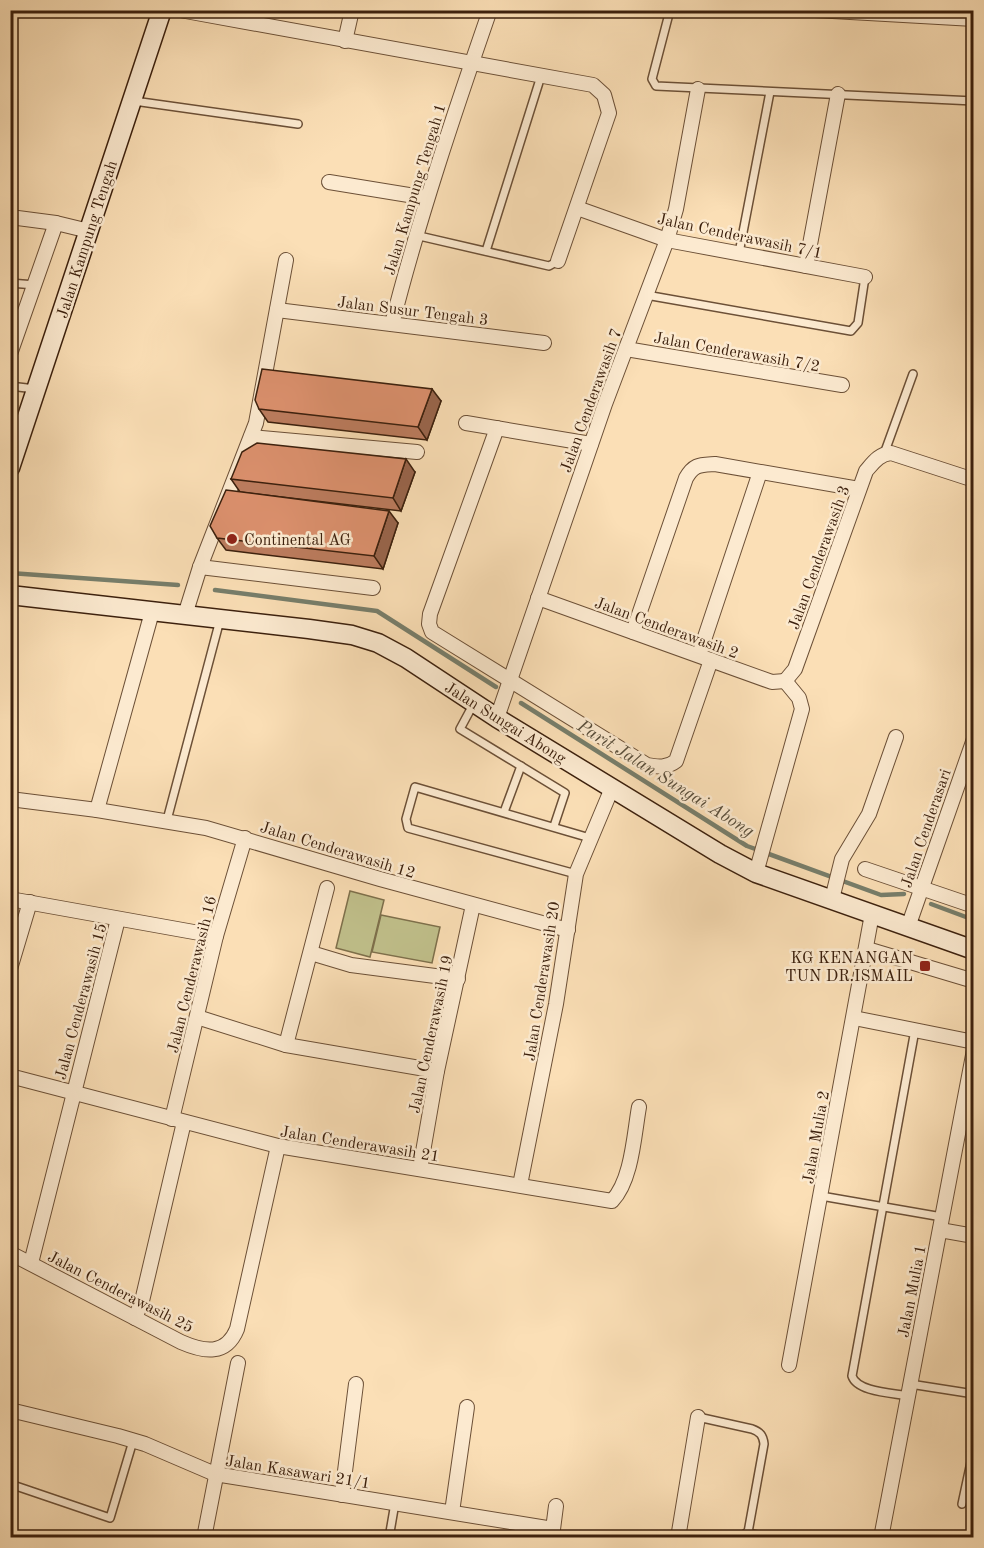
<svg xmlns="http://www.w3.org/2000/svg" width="984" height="1548" font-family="'Old Standard TT',serif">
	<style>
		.green { fill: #c1c18c; stroke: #7e704c; stroke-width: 1.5 }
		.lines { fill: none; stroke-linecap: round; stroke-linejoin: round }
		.stream { stroke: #777e6b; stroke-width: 4.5 }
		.lane-casing { stroke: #6c5037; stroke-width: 10 }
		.street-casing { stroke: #6c5037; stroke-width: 16 }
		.secondary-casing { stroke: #3c200d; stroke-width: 21 }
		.lane { stroke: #fcead0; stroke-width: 7 }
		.street { stroke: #fcead0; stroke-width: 14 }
		.secondary { stroke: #fcead0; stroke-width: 18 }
		.wall { fill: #bc7c5e; stroke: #3c200d; stroke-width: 1.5 }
		.shaded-wall { fill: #99654c; stroke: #3c200d; stroke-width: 1.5 }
		.building { fill: #db906d; stroke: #3c200d; stroke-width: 1.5 }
		.poi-dot { fill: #8f2418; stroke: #fcead0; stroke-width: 2 }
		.labels { text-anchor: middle; stroke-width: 5; stroke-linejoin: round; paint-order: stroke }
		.street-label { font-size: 16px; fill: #3c200d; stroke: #fcead0 }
		.poi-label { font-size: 16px; fill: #3c200d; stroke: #fcead0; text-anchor: start }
		.water-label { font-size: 18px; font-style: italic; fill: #5a4f3c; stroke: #fcead0 }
	</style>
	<rect width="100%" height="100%" fill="#fbdfb6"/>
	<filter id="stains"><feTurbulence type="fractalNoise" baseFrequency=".00333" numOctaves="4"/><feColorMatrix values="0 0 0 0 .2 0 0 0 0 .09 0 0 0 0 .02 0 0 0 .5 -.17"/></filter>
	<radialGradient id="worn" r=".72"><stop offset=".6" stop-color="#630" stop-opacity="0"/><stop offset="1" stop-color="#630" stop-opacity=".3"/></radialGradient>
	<g class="green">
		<polygon points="350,891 384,900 370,957 336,948"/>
		<polygon points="381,915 440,927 432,963 372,952"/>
	</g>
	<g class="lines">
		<g class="stream">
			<polyline points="10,573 178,585"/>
			<polyline points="215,590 377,611 496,687"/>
			<polyline points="521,703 747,846 881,895 904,894"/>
			<polyline points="931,904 974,920"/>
		</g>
		<defs>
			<g id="lane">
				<polyline points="670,10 652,79 656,86 974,101"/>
				<polyline points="134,101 298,124"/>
				<polyline points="415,235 549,266 558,261"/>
				<polyline points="486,251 541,76"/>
				<polyline points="739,253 770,92"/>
				<polyline points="10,283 35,285"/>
				<polyline points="646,295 851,331 858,323 865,277"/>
				<polyline points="10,386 35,389"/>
				<polyline points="884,454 913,374"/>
				<polyline points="474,703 460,729 565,793 554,826"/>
				<polyline points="504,812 521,766"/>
				<polyline points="167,820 220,620"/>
				<polyline points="576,874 408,828 406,819 415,787 590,838"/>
				<polyline points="821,1196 942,1217"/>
				<polyline points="910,1384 974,1394"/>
				<path d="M908,1396C893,1393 857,1392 852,1376L915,1030"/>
				<path d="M698,1417L752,1429C760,1432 763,1435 764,1444L747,1538"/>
				<polyline points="10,1484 110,1518 133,1441"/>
				<polyline points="962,1504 974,1448"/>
				<polyline points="389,1538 395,1503"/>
			</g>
			<g id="street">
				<polyline points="180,10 593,85 604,95 609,113 558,261"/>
				<polyline points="815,10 974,19"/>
				<polyline points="345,41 352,10"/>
				<polyline points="329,182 427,198"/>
				<polyline points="577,208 667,240 865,277"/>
				<polyline points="10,217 56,223 89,231"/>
				<polyline points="806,266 838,94"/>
				<polyline points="277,310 544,343"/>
				<path d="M392,324C419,218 454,114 490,10"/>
				<polyline points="626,349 842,385"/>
				<polyline points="10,354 56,223"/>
				<polyline points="466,423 591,444"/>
				<path d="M497,428L430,614L429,624L432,632L647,765C658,767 667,768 676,761L711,660"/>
				<polyline points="251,437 417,452"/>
				<polyline points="200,567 373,588"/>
				<polyline points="538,598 772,682 785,681"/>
				<polyline points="185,615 200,567 256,423 286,260"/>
				<path d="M633,632L686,478C694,464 700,465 715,464L859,489"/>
				<polyline points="699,655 760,472"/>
				<path d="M785,681L795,669L866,471C873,463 879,454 891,453L974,480"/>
				<polyline points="497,718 605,404 667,240 676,209 698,89"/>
				<polyline points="10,799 97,810 206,828 380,879 568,930"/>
				<polyline points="97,810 152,612"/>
				<polyline points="865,869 974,906"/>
				<polyline points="756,873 802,709 799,698 785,681"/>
				<polyline points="10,899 216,936"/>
				<polyline points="832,899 842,859 869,814 896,737"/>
				<polyline points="908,927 974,739"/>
				<polyline points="867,949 974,981"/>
				<polyline points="311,953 351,965 458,979"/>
				<polyline points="10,969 30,902"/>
				<polyline points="197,1017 286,1045 437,1071"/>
				<polyline points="854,1018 974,1042"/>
				<polyline points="286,1045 327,888"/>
				<path d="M10,1076L278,1146L612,1201C632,1180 634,1135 639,1107"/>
				<polyline points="172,1119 216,936 245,838"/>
				<polyline points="420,1169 437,1071 473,905"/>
				<polyline points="520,1185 556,1004 576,874 612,788"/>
				<polyline points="940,1230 974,1236"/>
				<path d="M10,1253L181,1342C204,1352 226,1356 237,1329L278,1146"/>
				<polyline points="31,1263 118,919"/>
				<polyline points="135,1318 142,1301 184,1122"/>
				<polyline points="789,1365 872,914"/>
				<polyline points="10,1410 118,1436 145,1444 215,1474 553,1529"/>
				<polyline points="342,1495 356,1384"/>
				<polyline points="452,1512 467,1407"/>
				<polyline points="747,1536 758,1538"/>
				<polyline points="552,1537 556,1506"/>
				<polyline points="204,1538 238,1363"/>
				<polyline points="678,1538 698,1417"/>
				<polyline points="881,1538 974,1050"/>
			</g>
			<g id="secondary">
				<polyline points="10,468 162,10"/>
				<polyline points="10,595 309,629 352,635 378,643 406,658 497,718 720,854 756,873 974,950"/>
			</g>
		</defs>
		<use href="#lane" class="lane-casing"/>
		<use href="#street" class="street-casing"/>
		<use href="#secondary" class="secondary-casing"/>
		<use href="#lane" class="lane"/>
		<use href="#street" class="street"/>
		<use href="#secondary" class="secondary"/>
	</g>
	<g class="wall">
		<polygon points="441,401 427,440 268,422 259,409"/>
		<polygon points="415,472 401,511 240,492 231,479"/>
		<polygon points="398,523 383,569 226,550 217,538"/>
	</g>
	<g class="shaded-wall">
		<polygon points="432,389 441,401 427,440 418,427"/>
		<polygon points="406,459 415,472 401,511 393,498"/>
		<polygon points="389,511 398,523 383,569 374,556"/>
	</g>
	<g class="building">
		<polygon points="262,369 432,389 418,427 259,409 255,400"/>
		<polygon points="257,443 406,459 393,498 231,479 242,452"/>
		<polygon points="226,490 389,511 374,556 217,538 210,526"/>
	</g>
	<g class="poi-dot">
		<circle cx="232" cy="539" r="6"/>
		<rect x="919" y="960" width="12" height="12" rx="3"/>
	</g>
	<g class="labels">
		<g class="street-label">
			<text transform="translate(414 189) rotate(-73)" y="6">Jalan Kampung Tengah 1</text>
			<text transform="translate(740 235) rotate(12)" y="6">Jalan Cenderawasih 7/1</text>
			<text transform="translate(86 239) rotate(-72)" y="6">Jalan Kampung Tengah</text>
			<text transform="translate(413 310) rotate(7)" y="6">Jalan Susur Tengah 3</text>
			<text transform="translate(737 351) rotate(10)" y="6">Jalan Cenderawasih 7/2</text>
			<text transform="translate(590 400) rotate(-70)" y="6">Jalan Cenderawasih 7</text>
			<text transform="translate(818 557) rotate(-70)" y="6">Jalan Cenderawasih 3</text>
			<text transform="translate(667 627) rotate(20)" y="6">Jalan Cenderawasih 2</text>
			<text transform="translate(506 722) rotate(32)" y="6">Jalan Sungai Abong</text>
			<text transform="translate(925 828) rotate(-71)" y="6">Jalan Cenderasari</text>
			<text transform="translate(338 849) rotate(17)" y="6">Jalan Cenderawasih 12</text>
			<text transform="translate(191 974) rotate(-76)" y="6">Jalan Cenderawasih 16</text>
			<text transform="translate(541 981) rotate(-81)" y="6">Jalan Cenderawasih 20</text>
			<text transform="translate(80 1001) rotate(-75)" y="6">Jalan Cenderawasih 15</text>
			<text transform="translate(430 1034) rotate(-78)" y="6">Jalan Cenderawasih 19</text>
			<text transform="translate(815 1137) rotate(-80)" y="6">Jalan Mulia 2</text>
			<text transform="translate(360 1143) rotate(9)" y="6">Jalan Cenderawasih 21</text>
			<text transform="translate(121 1291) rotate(27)" y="6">Jalan Cenderawasih 25</text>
			<text transform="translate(911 1291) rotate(-79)" y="6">Jalan Mulia 1</text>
			<text transform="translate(298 1471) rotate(9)" y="6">Jalan Kasawari 21/1</text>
		</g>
		<g class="poi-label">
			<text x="244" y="545">Continental AG</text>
			<text x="913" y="963" text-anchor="end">KG KENANGAN<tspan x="913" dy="18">TUN DR.ISMAIL</tspan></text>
		</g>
		<g class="water-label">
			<text transform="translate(666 778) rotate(32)" y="6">Parit Jalan Sungai Abong</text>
		</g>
	</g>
	<rect width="984" height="1548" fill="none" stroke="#fbdfb6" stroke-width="36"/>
	<rect x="12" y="12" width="960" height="1524" fill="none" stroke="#3c200d" stroke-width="3"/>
	<rect x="18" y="18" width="948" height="1512" fill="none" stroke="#3c200d" stroke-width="1.5"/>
	<rect width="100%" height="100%" filter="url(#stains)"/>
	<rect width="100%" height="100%" fill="url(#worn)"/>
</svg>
